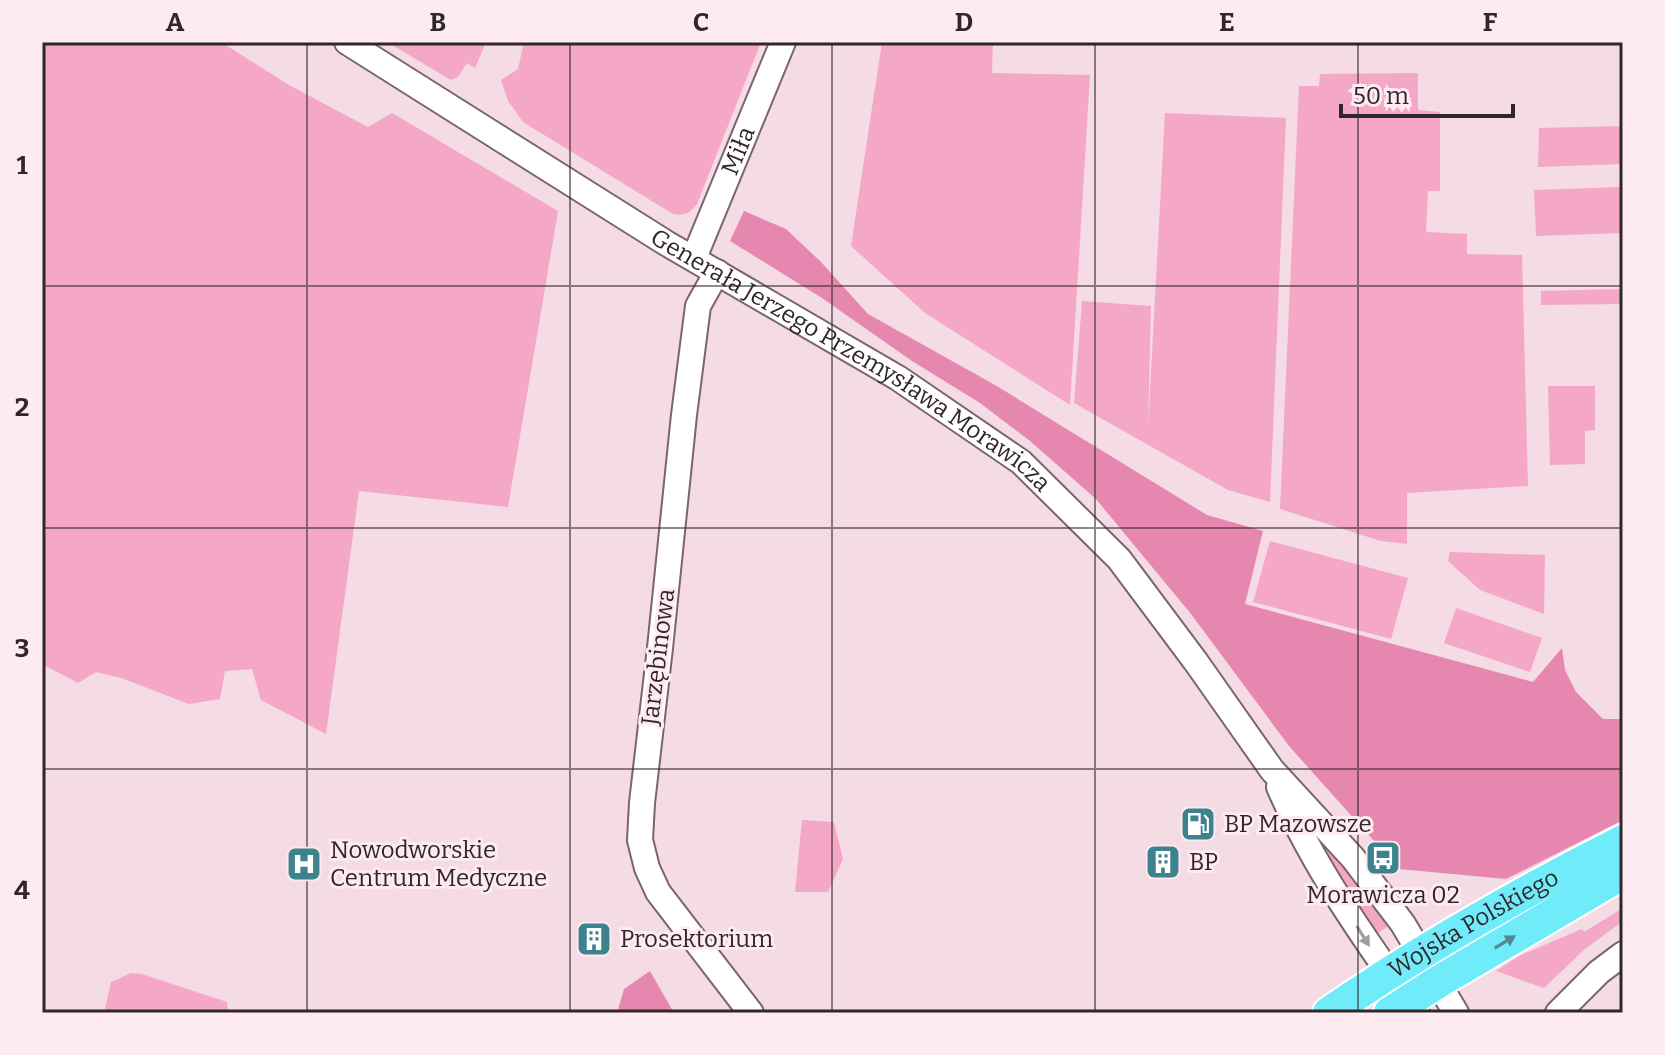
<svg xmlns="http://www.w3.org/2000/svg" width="1665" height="1055" font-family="Bitter,serif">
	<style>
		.green { fill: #f4a7c7 }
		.forest { fill: #e687b0 }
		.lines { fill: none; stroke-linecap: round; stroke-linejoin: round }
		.minor-casing { stroke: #7a656d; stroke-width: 28 }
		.major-casing { stroke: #fff; stroke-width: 36 }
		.minor { stroke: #fff; stroke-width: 24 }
		.major { stroke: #70ebfa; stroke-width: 32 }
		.oneway { fill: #a29e9f }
		.oneway2 { fill: #508992 }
		.grid { fill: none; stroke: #30272a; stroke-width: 2; stroke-opacity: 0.55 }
		.labels { text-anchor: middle; stroke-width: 6; stroke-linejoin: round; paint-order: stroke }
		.street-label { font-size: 24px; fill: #30272a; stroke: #feeaf1 }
		.poi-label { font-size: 24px; fill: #30272a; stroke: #feeaf1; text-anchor: start }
		.neatline { fill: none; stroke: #30272a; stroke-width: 3 }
		.grid-label { font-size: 26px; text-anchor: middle; font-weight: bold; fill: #30272a }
	</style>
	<rect width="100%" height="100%" fill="#f4dbe4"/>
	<g class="green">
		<polygon points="42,42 221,42 289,85 368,127 392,113 558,211 508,507 359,491 326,734 261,700 252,669 225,671 220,699 189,704 121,678 96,672 78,683 42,664"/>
		<polygon points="387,42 486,42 475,68 467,63 458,77 451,80"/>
		<path d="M524,42H761L697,204C690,213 685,216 673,214L523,122L508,101L501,80L518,69Z"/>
		<polygon points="882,42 993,42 992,73 1090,75 1070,405 925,313 851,246"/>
		<polygon points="1418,73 1418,110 1440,112 1440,191 1428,191 1426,232 1467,234 1467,254 1522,255 1528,486 1407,493 1407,544 1381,541 1280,509 1299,86 1319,86 1320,74"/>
		<polygon points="1165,113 1286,118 1270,502 1228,490 1074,403 1082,301 1151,306 1148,427"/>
		<polygon points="1623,126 1623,164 1538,167 1539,128"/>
		<polygon points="1623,187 1623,233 1536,236 1534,190"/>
		<polygon points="1623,289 1623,304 1541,305 1541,291"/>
		<polygon points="1548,386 1595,386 1595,430 1585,431 1585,464 1550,465"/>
		<polygon points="1270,541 1408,578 1391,639 1253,602"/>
		<polygon points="1450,552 1545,555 1544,614 1480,590 1448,561"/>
		<polygon points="1456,608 1542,638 1530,672 1444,643"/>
		<polygon points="802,820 834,822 843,859 828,892 795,892"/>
		<polygon points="1314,829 1379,912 1387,927 1377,934 1311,834"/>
		<polygon points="1623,908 1623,921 1585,949 1544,988 1496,971 1519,956 1582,929 1584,932"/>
		<polygon points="131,973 142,974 227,1002 228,1013 104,1013 111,982"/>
	</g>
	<g class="forest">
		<polygon points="744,211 786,229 821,262 868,314 995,385 1207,515 1263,531 1245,604 1533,682 1562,648 1565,670 1576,692 1603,719 1623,719 1623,820 1506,879 1399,869 1289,746 1191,614 1096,499 1030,441 980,403 912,361 822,298 730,241"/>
		<polygon points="650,971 674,1013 617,1013 624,989"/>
	</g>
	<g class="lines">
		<defs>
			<g id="minor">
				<path id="s1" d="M347,42L666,243L898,378L1021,462L1119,559L1196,662L1272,770L1353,858L1403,924L1456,1013"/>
				<path id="s2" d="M694,258L783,42"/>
				<polyline points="717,272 698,306 684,415 660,648 642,803 640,840 647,868 658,892 751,1013"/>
				<path d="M1279,787C1314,868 1366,941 1417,1013"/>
				<polyline points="1558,1013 1599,972 1623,954"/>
			</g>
			<g id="major">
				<path id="s3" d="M1329,1013C1422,949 1522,892 1623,841"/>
				<polyline points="1390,1013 1438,982 1623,873"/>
			</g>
		</defs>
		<use href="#minor" class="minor-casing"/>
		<use href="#major" class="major-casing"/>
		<use href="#minor" class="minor"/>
		<use href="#major" class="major"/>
	</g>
	<defs><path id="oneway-solid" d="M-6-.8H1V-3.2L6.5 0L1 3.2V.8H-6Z" transform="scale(2)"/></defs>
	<use class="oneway" href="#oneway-solid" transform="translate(1363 936) rotate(58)"/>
	<use class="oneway2" href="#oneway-solid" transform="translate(1505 942) rotate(-31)"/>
	<path class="grid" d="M307,42V1013M570,42V1013M832,42V1013M1095,42V1013M1358,42V1013M42,286H1623M42,528H1623M42,769H1623"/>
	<defs>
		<symbol id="fuel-square" viewBox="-11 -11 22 22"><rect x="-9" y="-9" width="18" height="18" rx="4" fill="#3d838e" stroke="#feeaf1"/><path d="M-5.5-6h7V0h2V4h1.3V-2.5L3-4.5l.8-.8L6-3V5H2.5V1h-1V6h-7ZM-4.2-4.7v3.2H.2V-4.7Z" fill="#fff"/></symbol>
		<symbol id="bus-square" viewBox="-11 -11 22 22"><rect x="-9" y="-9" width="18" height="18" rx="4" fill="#3d838e" stroke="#feeaf1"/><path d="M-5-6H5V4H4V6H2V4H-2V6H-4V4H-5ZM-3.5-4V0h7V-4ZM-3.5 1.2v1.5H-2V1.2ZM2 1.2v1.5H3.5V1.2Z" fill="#fff"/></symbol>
		<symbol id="building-square" viewBox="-11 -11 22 22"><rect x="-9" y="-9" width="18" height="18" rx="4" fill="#3d838e" stroke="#feeaf1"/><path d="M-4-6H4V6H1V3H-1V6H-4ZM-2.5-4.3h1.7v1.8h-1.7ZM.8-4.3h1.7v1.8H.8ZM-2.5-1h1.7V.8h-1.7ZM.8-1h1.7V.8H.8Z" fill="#fff"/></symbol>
		<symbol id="hospital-square" viewBox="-11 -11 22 22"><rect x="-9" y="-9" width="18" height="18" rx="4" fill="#3d838e" stroke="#feeaf1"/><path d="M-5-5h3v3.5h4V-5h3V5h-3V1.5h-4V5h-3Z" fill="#fff"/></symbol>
	</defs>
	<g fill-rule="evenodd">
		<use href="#fuel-square" x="1178" y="804" width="40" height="40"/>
		<use href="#bus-square" x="1363" y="838" width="40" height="40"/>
		<use href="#building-square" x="1143" y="842" width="40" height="40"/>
		<use href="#hospital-square" x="284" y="844" width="40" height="40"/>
		<use href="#building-square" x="574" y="919" width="40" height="40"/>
	</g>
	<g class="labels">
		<g class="street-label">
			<text dy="8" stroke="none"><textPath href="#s2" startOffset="116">Miła</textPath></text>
			<text dy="8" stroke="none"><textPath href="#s1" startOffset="596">Generała Jerzego Przemysława Morawicza</textPath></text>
			<text transform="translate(658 657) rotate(-83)" y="8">Jarzębinowa</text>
			<text dy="8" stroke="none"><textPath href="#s3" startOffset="170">Wojska Polskiego</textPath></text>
		</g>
		<g class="poi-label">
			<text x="1224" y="832">BP Mazowsze</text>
			<text x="330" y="858">Nowodworskie<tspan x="330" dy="28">Centrum Medyczne</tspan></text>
			<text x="1189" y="870">BP</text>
			<text x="1383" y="903" text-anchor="middle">Morawicza 02</text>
			<text x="620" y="947">Prosektorium</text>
		</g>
	</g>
	<rect width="1665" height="1055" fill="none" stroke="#feeaf1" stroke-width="88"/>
	<path d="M1341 104v12h172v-12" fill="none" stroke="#30272a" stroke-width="4"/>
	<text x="1353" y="104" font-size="24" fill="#30272a" stroke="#feeaf1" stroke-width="6" paint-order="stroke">50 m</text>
	<rect x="44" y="44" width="1577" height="967" class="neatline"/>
	<g class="grid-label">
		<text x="175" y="31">A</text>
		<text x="438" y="31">B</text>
		<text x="701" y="31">C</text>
		<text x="964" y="31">D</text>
		<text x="1227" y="31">E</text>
		<text x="1490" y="31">F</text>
		<text x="22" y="174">1</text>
		<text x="22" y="416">2</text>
		<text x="22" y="657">3</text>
		<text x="22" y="899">4</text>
	</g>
</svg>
